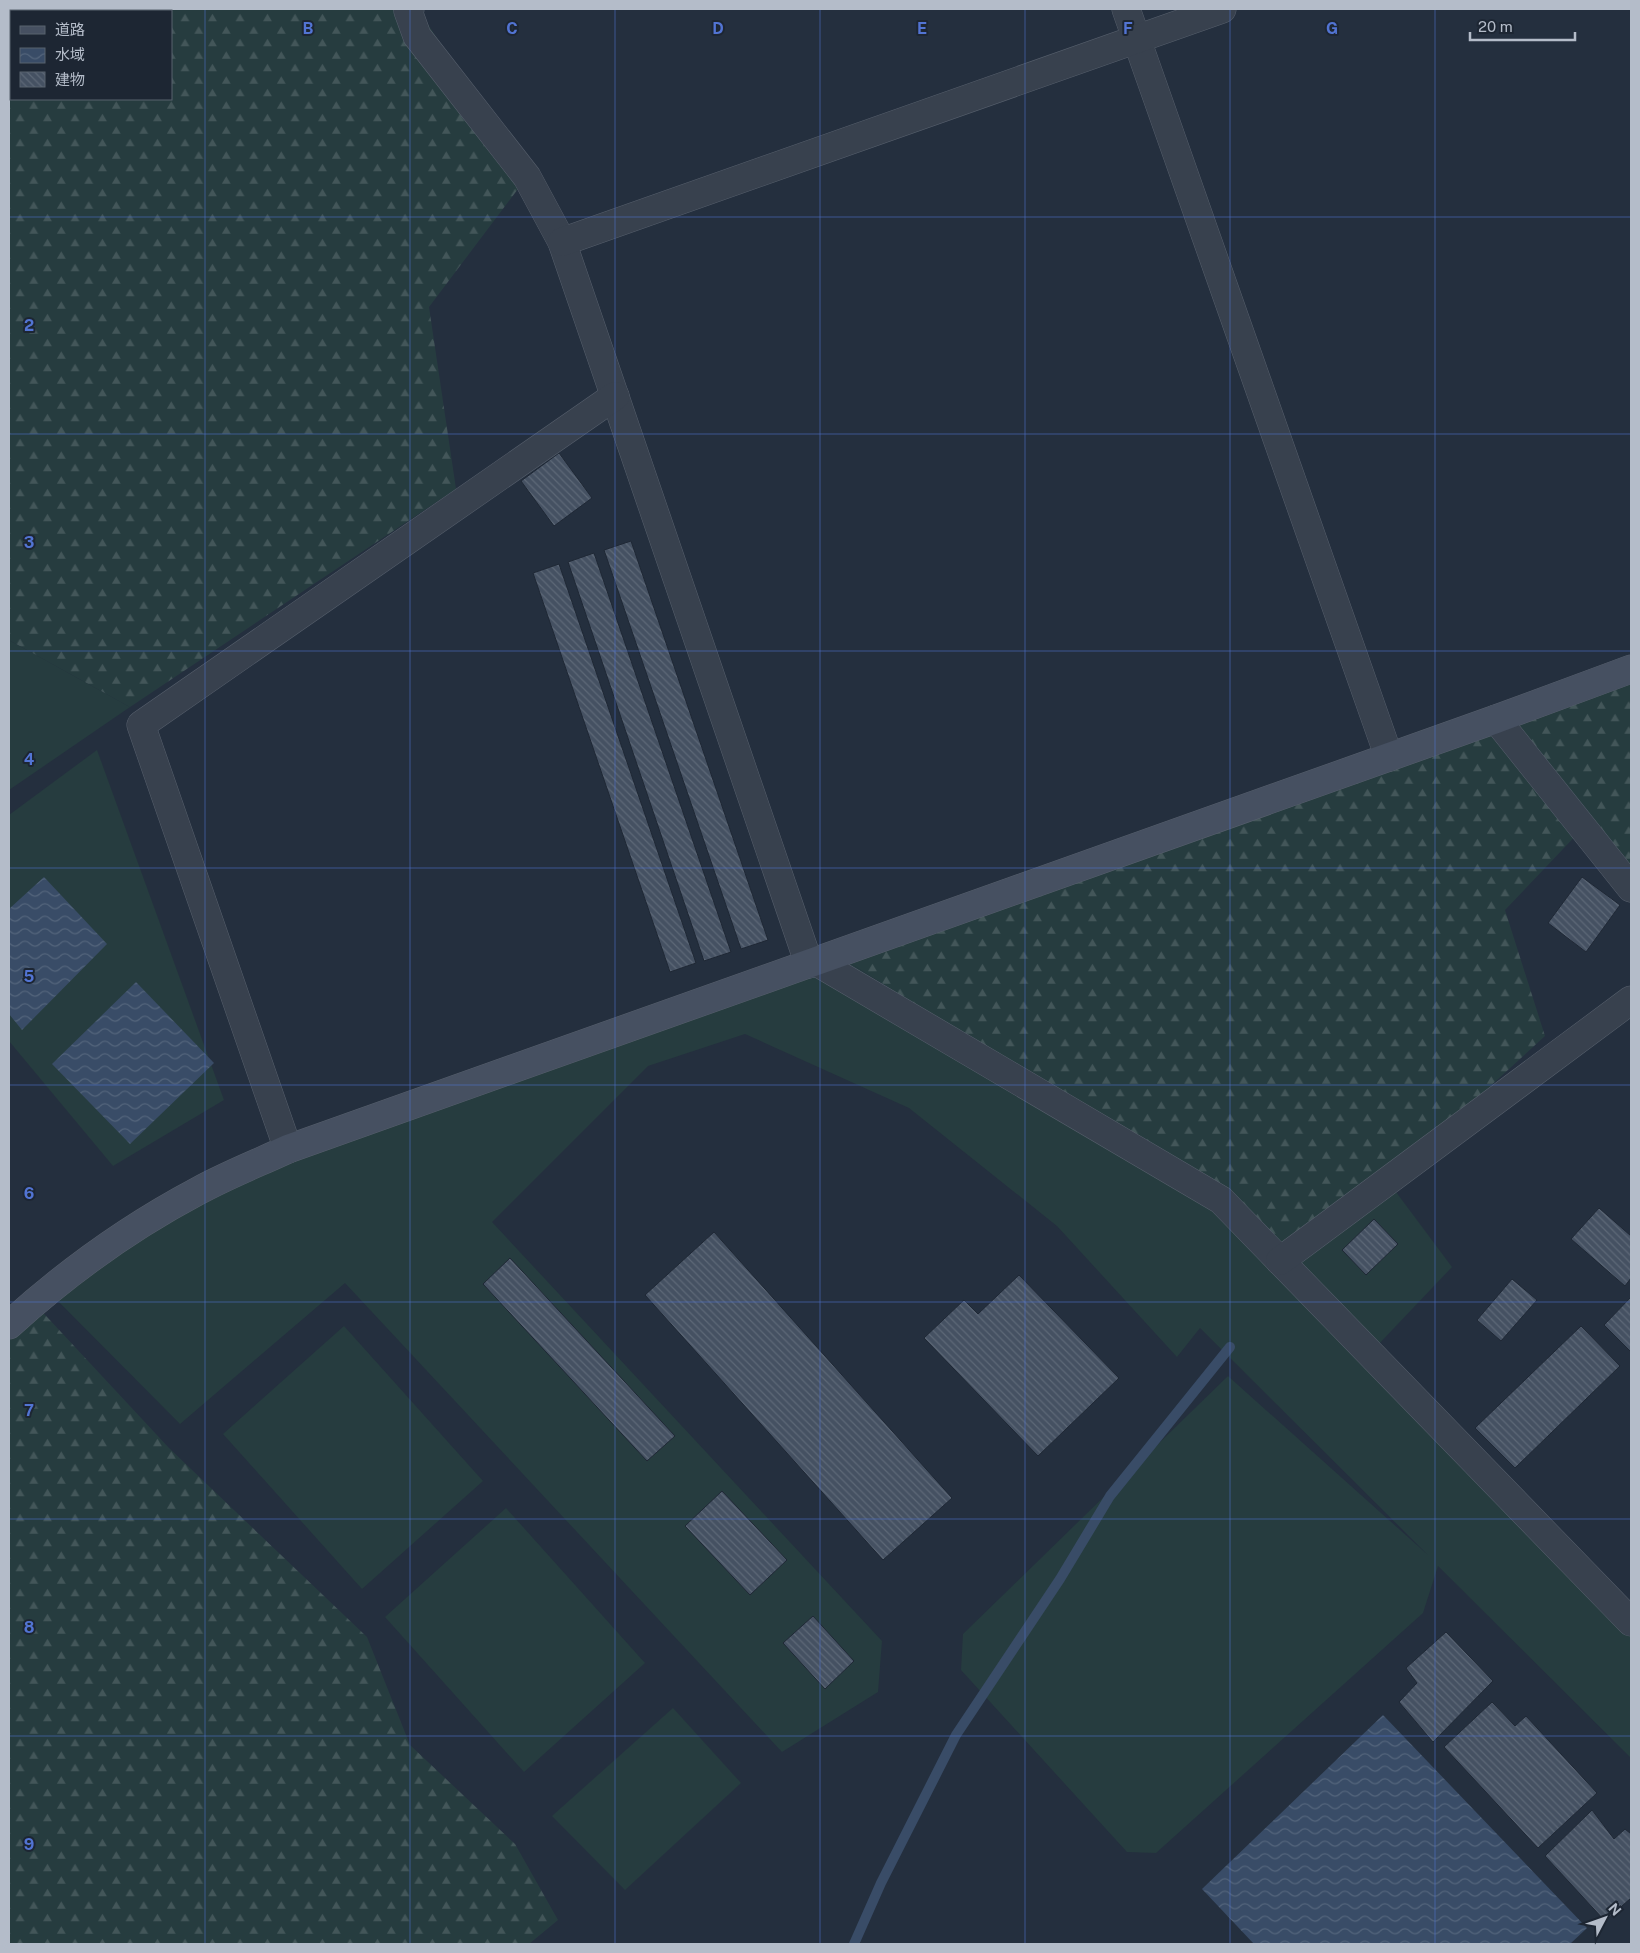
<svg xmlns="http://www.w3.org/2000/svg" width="1640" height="1953" font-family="'Public Sans','Noto Sans JP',sans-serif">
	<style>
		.grass { fill: #263c3f }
		.forest { fill: url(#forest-firs); fill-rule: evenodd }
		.water { fill: url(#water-waves) }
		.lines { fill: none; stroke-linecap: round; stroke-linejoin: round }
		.stream { stroke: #394c67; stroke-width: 10 }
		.building { fill: url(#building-back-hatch); stroke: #1f2835 }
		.street-casing { stroke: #565f6c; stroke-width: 29 }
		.secondary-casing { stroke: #565f6c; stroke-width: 29 }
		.street { stroke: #38414e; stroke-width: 28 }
		.secondary { stroke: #465061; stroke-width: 28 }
		.grid { fill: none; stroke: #5274d3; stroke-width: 1; stroke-opacity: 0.55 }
		.grid-label { font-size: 16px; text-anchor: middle; font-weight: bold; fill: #5274d3; stroke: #1d2633; stroke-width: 4; stroke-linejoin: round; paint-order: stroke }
	</style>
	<defs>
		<pattern id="forest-firs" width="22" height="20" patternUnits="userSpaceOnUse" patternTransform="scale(1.25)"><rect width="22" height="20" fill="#263c3f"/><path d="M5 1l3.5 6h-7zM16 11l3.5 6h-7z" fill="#435659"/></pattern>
		<pattern id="water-waves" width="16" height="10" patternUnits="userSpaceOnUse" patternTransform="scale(1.25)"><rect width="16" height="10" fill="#394c67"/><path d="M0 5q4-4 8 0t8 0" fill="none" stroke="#53647b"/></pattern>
		<pattern id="building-back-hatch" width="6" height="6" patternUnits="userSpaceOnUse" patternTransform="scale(1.25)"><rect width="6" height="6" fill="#455162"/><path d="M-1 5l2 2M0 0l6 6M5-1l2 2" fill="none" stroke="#5d6877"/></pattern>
	</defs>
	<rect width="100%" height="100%" fill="#242f3e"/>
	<g class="grass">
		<polygon points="9,640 130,707 9,790"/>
		<polygon points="97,750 224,1100 113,1166 9,1041 9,815"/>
		<polygon points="836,954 1228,1208 1631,1621 1631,1758 1438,1566 1423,1613 1156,1853 1127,1852 961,1670 963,1634 1228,1376 1428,1555 1200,1328 1177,1357 1057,1226 909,1108 745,1034 648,1066 492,1222 882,1641 878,1692 782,1752 345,1283 180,1424 48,1291 229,1176"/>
		<polygon points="1393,1188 1452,1267 1376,1347 1286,1257"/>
		<polygon points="344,1326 483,1481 362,1589 223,1434"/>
		<polygon points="506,1508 645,1663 524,1772 385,1617"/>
		<polygon points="673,1708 741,1783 625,1890 552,1816"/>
	</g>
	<g class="forest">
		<path d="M9,9H418L527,177L429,307L456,489L130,707L9,640ZM11,11H171V99H11Z"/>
		<polygon points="1631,668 1631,888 1583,828 1505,910 1545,1036 1380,1187 1275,1256 1221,1200 836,954"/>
		<polygon points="34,1303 169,1448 367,1637 410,1745 515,1844 558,1920 529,1944 9,1944 9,1325"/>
	</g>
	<g class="water">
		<polygon points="44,877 107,944 22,1030 9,1014 9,909"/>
		<polygon points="136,982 214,1063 130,1144 52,1064"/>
		<polygon points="1383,1715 1587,1928 1570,1944 1254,1944 1202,1889"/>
	</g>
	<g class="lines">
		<polyline class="stream" points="854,1944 881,1883 956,1735 1060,1579 1110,1496 1230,1347"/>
	</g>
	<g class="building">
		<polygon points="559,453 592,498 554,526 521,481"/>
		<polygon points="631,541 768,940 741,949 604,550"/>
		<polygon points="594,553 731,952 704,961 568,562"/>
		<polygon points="559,564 696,963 670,972 533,573"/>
		<polygon points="1582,877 1620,905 1586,952 1548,923"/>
		<polygon points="1599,1208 1631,1236 1631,1278 1625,1286 1571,1239"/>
		<polygon points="1374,1219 1398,1244 1366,1275 1342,1250"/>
		<polygon points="714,1232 952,1498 883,1560 645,1295"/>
		<polygon points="510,1258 675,1436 647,1461 483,1284"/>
		<polygon points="1019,1275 1119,1378 1038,1456 924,1338 964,1300 978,1314"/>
		<polygon points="1512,1279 1537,1300 1501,1341 1477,1320"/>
		<polygon points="1631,1297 1631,1352 1604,1325"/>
		<polygon points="1581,1326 1620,1366 1515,1468 1475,1428"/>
		<polygon points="722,1491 787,1560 750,1595 685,1526"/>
		<polygon points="813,1616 854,1661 825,1689 783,1643"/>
		<polygon points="1446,1632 1493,1681 1433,1742 1399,1702 1417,1683 1406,1668"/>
		<polygon points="1492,1702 1515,1726 1526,1716 1597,1793 1538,1848 1444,1747"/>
		<polygon points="1592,1810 1614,1839 1625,1829 1631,1834 1631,1898 1605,1921 1545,1856"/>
	</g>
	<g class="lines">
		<defs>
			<g id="street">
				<polyline points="410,9 408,11 417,36 527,177 562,242 809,964"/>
				<polyline points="1126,9 1389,757"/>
				<polyline points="562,242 1222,9"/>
				<polyline points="1496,719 1631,888"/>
				<polyline points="815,961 1221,1200 1631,1622"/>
				<polyline points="288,1149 141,725 615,396"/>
				<polyline points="1280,1261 1631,1000"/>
			</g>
			<path id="secondary" d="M9,1325C65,1274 130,1227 198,1191C227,1175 258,1163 288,1149L1496,719L1631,669"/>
		</defs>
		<use href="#street" class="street-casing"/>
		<use href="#secondary" class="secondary-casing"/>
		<use href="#street" class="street"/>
		<use href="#secondary" class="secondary"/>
	</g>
	<path class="grid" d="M205,9V1944M410,9V1944M615,9V1944M820,9V1944M1025,9V1944M1230,9V1944M1435,9V1944M9,217H1631M9,434H1631M9,651H1631M9,868H1631M9,1085H1631M9,1302H1631M9,1519H1631M9,1736H1631"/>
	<g class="grid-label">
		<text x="308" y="34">B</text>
		<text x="512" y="34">C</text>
		<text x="718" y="34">D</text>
		<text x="922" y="34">E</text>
		<text x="1128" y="34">F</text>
		<text x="1332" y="34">G</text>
		<text x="29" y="331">2</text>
		<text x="29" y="548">3</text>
		<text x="29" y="765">4</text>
		<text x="29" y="982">5</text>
		<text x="29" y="1199">6</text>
		<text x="29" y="1416">7</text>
		<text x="29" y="1633">8</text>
		<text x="29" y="1850">9</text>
	</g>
	<rect width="1640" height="1953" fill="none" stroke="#b4bcc9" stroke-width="20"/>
	<rect x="10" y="10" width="162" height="90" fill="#1d2633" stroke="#59626f"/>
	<rect x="20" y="26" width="25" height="8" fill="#465061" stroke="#59626f"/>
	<text x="55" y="35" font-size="15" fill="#b4bcc9">道路</text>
	<rect x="20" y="48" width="25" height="15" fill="url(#water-waves)" stroke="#59626f"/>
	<text x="55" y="60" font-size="15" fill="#b4bcc9">水域</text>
	<rect x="20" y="72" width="25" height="15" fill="url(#building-back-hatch)" stroke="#59626f"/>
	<text x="55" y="85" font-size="15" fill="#b4bcc9">建物</text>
	<g transform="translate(1605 1918) rotate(49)" stroke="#1d2633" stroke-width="4" paint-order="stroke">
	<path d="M0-4L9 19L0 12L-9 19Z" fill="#b4bcc9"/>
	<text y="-8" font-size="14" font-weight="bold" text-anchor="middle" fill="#b4bcc9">N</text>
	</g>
	<path d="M1470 32v8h105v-8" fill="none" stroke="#b4bcc9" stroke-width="2.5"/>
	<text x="1478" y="32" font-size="15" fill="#b4bcc9" stroke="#1d2633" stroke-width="4" paint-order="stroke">20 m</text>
</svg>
